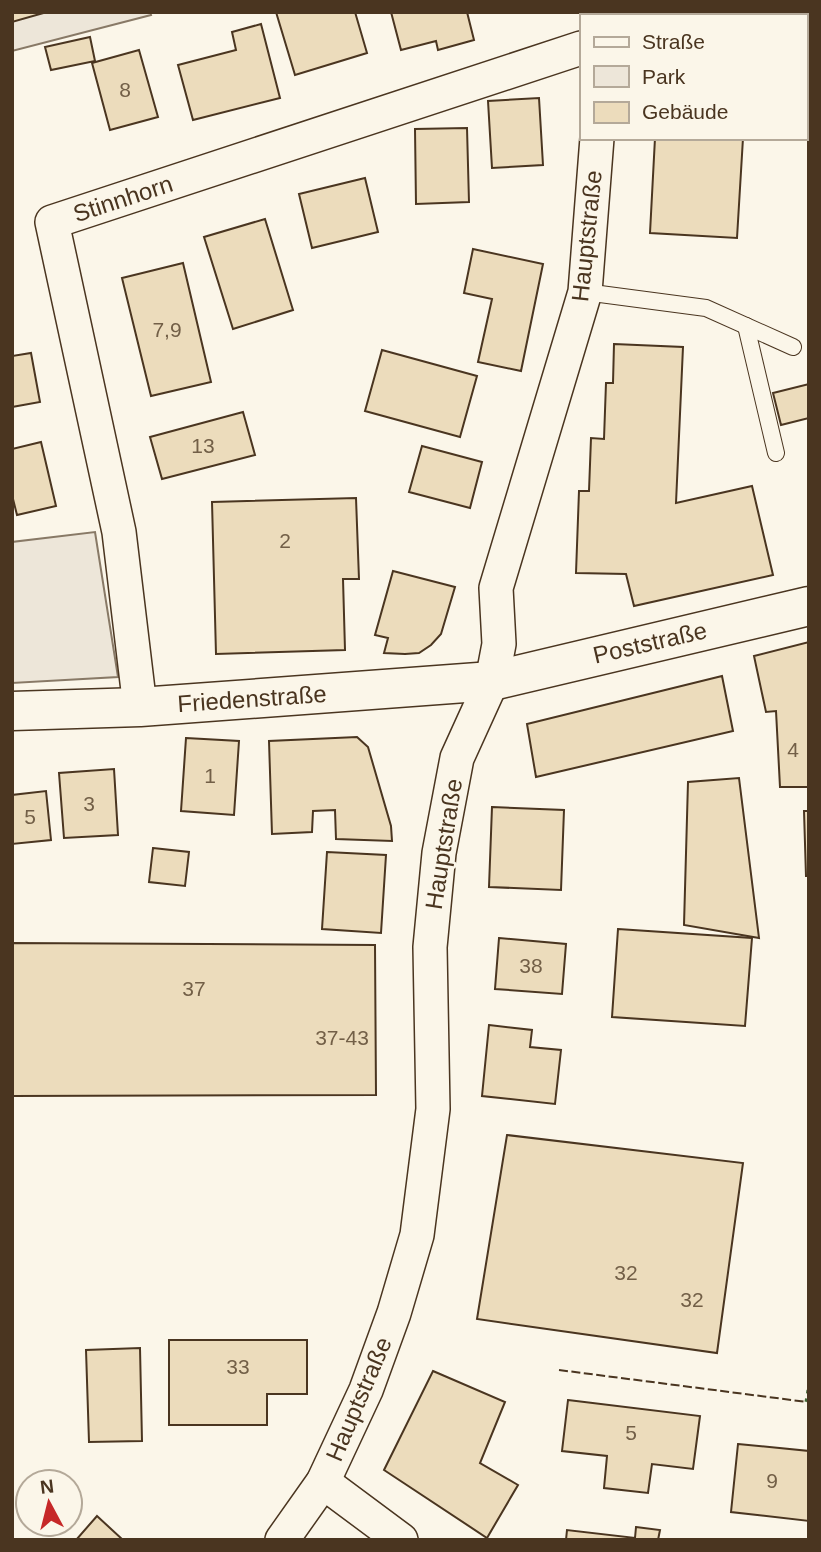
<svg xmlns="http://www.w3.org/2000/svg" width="821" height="1552" font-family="Helvetica,sans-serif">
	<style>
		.green { fill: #ede6d9; stroke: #887966; stroke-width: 2 }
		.building { fill: #ecdcbc; stroke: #4a3520; stroke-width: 2 }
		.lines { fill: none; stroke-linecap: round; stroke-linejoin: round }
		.service-casing { stroke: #4a3520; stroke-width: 18 }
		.minor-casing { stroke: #4a3520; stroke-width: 36 }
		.tertiary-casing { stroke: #4a3520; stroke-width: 41 }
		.service { stroke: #fbf6e9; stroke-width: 16 }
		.minor { stroke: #fbf6e9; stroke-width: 33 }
		.tertiary { stroke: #fbf6e9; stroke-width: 38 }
		.hedge { stroke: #436837; stroke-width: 5; stroke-dasharray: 3.5 5; stroke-linecap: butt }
		.fence { stroke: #4a3520; stroke-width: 2; stroke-dasharray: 9 3.5; stroke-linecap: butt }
		.labels { text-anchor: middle; stroke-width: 5; stroke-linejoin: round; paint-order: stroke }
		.number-label { font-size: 21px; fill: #725f47 }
		.street-label { font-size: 24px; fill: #4a3520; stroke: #fbf6e9 }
	</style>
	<rect width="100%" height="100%" fill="#fbf6e9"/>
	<g class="green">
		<polygon points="12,12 150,12 151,15 12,51"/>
		<polygon points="95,532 118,677 12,683 12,542"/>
	</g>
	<g class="building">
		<polygon points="12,12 47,12 12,22"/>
		<polygon points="276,12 355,12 367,53 295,75"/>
		<polygon points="391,12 467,12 474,40 438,50 436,41 401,50"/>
		<polygon points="261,24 280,98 193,120 178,65 236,50 232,32"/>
		<polygon points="90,37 95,61 51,70 45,47"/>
		<polygon points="139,50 158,117 110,130 92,63"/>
		<polygon points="539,98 543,165 492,168 488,101"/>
		<polygon points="467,128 469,202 416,204 415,129"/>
		<polygon points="655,138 743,138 737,238 650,233"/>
		<polygon points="365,178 378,232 312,248 299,194"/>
		<polygon points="265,219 293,310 233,329 204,237"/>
		<polygon points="473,249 543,264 521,371 478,362 492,299 464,293"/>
		<polygon points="183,263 211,382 151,396 122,278"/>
		<polygon points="614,344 683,347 676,503 752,486 773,575 634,606 626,574 576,573 579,491 589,491 591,438 604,439 606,383 613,383"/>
		<polygon points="382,350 477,376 460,437 365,411"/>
		<polygon points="31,353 40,402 12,407 12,356"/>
		<polygon points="809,384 809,418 781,425 773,393"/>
		<polygon points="243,412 255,455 162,479 150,437"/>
		<polygon points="41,442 56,506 17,515 12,495 12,449"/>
		<polygon points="422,446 482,462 470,508 409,492"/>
		<polygon points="356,498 359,579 343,579 345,650 216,654 212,502"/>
		<polygon points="393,571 455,587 441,634 431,645 419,653 405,654 384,653 388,638 375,635"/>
		<polygon points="809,642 809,787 780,787 776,711 766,712 754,656"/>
		<polygon points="722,676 733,731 536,777 527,724"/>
		<polygon points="357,737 368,747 391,826 392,841 336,839 335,810 313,811 312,832 272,834 269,741"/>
		<polygon points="186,738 239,741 234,815 181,811"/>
		<polygon points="114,769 118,835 64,838 59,773"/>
		<polygon points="739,778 759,938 684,925 688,782"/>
		<polygon points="46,791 51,840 12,844 12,795"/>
		<polygon points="492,807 564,810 561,890 489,887"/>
		<polygon points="804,811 809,811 809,876 806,876"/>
		<polygon points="153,848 189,852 185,886 149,882"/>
		<polygon points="327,852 386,855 381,933 322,929"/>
		<polygon points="618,929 752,938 745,1026 612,1017"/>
		<polygon points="499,938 566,944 562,994 495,989"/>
		<polygon points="12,943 375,945 376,1095 12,1096"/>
		<polygon points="489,1025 532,1030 530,1047 561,1050 555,1104 482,1096"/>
		<polygon points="507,1135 743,1163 717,1353 477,1319"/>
		<polygon points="169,1340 307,1340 307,1394 267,1394 267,1425 169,1425"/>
		<polygon points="140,1348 142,1441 89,1442 86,1350"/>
		<polygon points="433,1371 505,1402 480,1463 518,1485 487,1538 384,1470"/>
		<polygon points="568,1400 700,1416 693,1469 652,1464 648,1493 604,1488 607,1456 562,1451"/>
		<polygon points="738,1444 809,1451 809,1521 731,1512"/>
		<polygon points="97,1516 123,1540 76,1540"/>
		<polygon points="636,1527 660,1530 658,1540 566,1540 567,1530 635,1538"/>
	</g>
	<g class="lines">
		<defs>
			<g id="service">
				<polyline points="585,292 706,308 793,347"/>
				<polyline points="746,326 776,453"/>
			</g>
			<g id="minor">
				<polyline points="601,12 601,16"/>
				<polyline points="805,89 809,91"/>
				<polyline points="140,707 119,532 52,222 581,48"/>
				<polyline points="323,1482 401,1540"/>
				<polyline points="282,1540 323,1482 366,1390 394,1313 417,1235 433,1109 430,947 439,853 457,758 492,681 499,644 496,588 585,292 597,138"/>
			</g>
			<polyline id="tertiary" points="12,711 140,707 492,681 809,606"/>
		</defs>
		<use href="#service" class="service-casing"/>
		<use href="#minor" class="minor-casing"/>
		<use href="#tertiary" class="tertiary-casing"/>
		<use href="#service" class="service"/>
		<use href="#minor" class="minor"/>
		<use href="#tertiary" class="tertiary"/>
		<polyline class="hedge" points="807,1402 809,1390"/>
		<polyline class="fence" points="559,1370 807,1402"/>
	</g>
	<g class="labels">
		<g class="number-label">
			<text x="125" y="97">8</text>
			<text x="167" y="337">7,9</text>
			<text x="203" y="453">13</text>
			<text x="285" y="548">2</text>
			<text x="793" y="757">4</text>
			<text x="210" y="783">1</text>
			<text x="89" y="811">3</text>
			<text x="30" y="824">5</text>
			<text x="531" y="973">38</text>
			<text x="194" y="996">37</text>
			<text x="342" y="1045">37-43</text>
			<text x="626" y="1280">32</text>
			<text x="692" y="1307">32</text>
			<text x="238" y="1374">33</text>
			<text x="631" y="1440">5</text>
			<text x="772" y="1488">9</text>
		</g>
		<g class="street-label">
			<text transform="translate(123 199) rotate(-18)" y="8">Stinnhorn</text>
			<text transform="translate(587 236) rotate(-84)" y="8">Hauptstraße</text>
			<text transform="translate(650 643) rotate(-13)" y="8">Poststraße</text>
			<text transform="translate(252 699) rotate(-4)" y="8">Friedenstraße</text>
			<text transform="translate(444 844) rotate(-81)" y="8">Hauptstraße</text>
			<text transform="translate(359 1399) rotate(-67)" y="8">Hauptstraße</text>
		</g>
	</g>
	<rect width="821" height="1552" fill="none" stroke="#4a3520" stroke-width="28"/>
	<rect x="580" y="14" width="228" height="126" fill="#fbf6e9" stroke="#b4a999" stroke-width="2"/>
	<rect x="594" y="37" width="35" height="10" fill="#fbf6e9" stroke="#b4a999" stroke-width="2"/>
	<text x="642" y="49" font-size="21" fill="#4a3520">Straße</text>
	<rect x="594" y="66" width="35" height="21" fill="#ede6d9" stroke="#b4a999" stroke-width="2"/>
	<text x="642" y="84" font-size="21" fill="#4a3520">Park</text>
	<rect x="594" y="102" width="35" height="21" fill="#ecdcbc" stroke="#b4a999" stroke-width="2"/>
	<text x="642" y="119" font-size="21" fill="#4a3520">Gebäude</text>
	<g transform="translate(49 1503) rotate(353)"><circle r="33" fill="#fbf6e9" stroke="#b4a999" stroke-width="2"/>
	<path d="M0-5L12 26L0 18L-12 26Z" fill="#c62828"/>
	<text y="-10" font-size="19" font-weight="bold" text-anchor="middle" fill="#4a3520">N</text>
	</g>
</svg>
